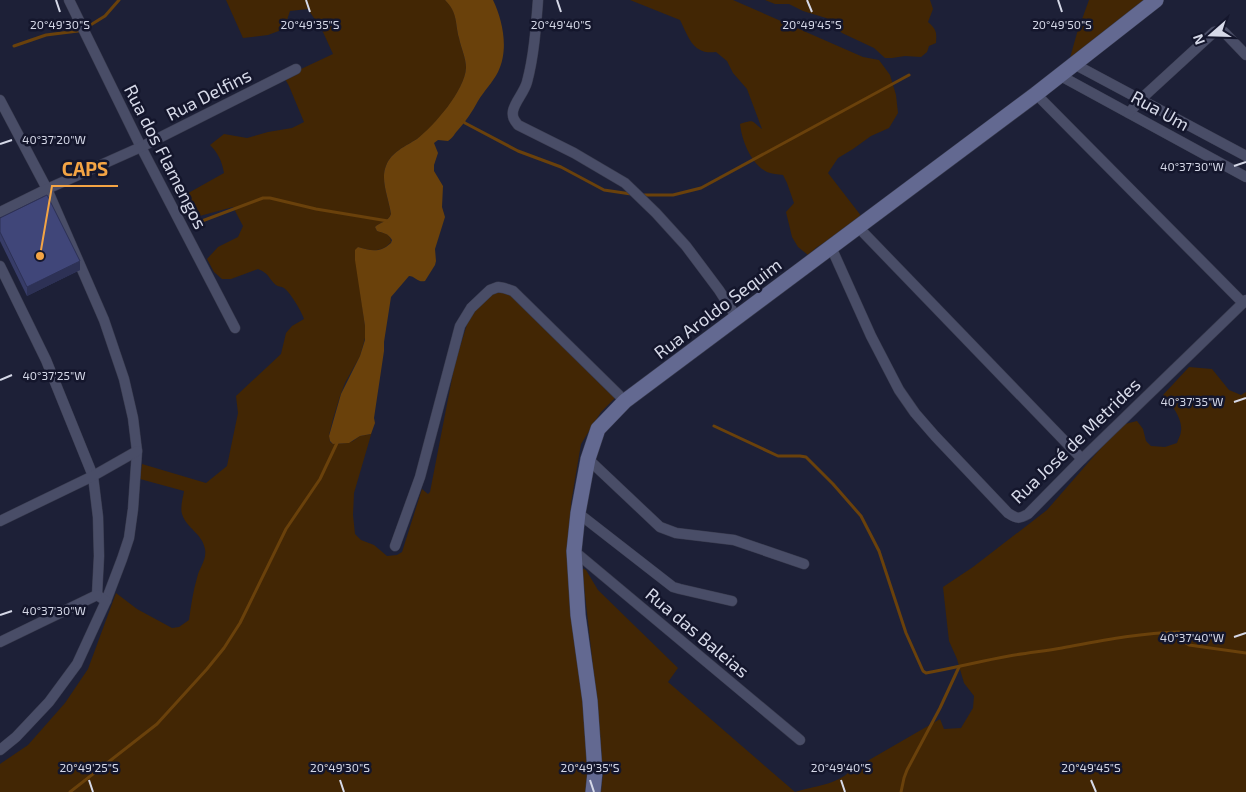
<svg xmlns="http://www.w3.org/2000/svg" width="1246" height="792" font-family="'Exo 2',sans-serif">
	<style>
		.green { fill: #422604 }
		.water { fill: #6a410b }
		.lines { fill: none; stroke-linecap: round; stroke-linejoin: round }
		.stream { stroke: #6a410b; stroke-width: 3 }
		.street-casing { stroke: #393b4e; stroke-width: 11 }
		.secondary-casing { stroke: #393b4e; stroke-width: 16 }
		.street { stroke: #494d67; stroke-width: 10 }
		.secondary { stroke: #636991; stroke-width: 15 }
		.wall { fill: #373c68 }
		.shaded-wall { fill: #2d3155 }
		.building { fill: #404679; stroke: #2d3155 }
		.ticks { fill: none; stroke: #d6d9e8; stroke-width: 2 }
		.labels { text-anchor: middle; stroke-width: 5; stroke-linejoin: round; paint-order: stroke }
		.street-label { font-size: 18px; fill: #d6d9e8; stroke: #14162c }
		.ticks-label { font-size: 12px; text-anchor: middle; fill: #d6d9e8; stroke: #14162c; stroke-width: 5; stroke-linejoin: round; paint-order: stroke }
		.leader { fill: none; stroke: #f4a444; stroke-width: 2 }
		.callout-dot { fill: #f4a444; stroke: #14162c; stroke-width: 2 }
		.callout-label { font-size: 19px; text-anchor: middle; font-weight: bold; fill: #f4a444; stroke: #14162c; stroke-width: 5; stroke-linejoin: round; paint-order: stroke }
	</style>
	<rect width="100%" height="100%" fill="#1d2037"/>
	<g class="green">
		<path d="M226,0H445C458,12 455,23 459,38C461,48 466,58 466,68C465,90 434,127 417,139C406,146 391,152 386,166C380,180 389,199 391,214C388,222 380,222 375,227L377,231C384,233 391,234 391,242C382,253 371,251 358,247L355,253L365,326V338L360,356L345,383L340,396L333,419L329,435L330,442L333,444L348,443L353,441L360,436L371,434L373,428L354,493L353,515L355,534L361,540L374,545L387,556L397,555L402,552L422,489L428,494L430,492L455,363L468,321L487,294L507,288L616,397L601,412L581,444L571,503L568,572L589,749L587,792H0V764L28,745L65,703L88,669L116,593L137,609L172,628L179,627L189,620C191,606 193,591 197,578C199,568 207,560 205,549C202,533 187,529 182,514C180,507 183,498 184,491L140,479L142,464L206,483L227,466L238,413L236,396L281,354L286,333L292,326L304,319C302,312 290,292 284,288C281,286 278,287 276,285C268,278 270,274 258,269L231,279H222L214,272L207,259L218,247L238,237L243,226L233,207L196,217L183,196L224,173C222,161 218,153 210,145L224,134L247,138L268,132L292,128L304,122L289,86L284,77L333,54L323,32L308,9L290,11L284,29L268,35L243,38Z"/>
		<path d="M630,0H733L863,57L879,60L890,75L896,95L898,113L889,128L871,136L853,149L838,158L828,173L862,217L835,237L817,247L808,255L798,247L792,237L786,212L794,203L787,183L783,175C778,174 772,174 767,172C751,164 742,141 740,124C755,119 751,121 762,129L747,89L733,73L727,61L716,52C693,55 689,38 680,20Z"/>
		<path d="M765,0H930L933,9L928,22C936,29 937,32 936,43L929,46L927,52L921,57L905,56L892,58H885L874,48L842,33L826,18L803,11L789,4H775Z"/>
		<polygon points="1089,0 1145,0 1070,58 1077,33"/>
		<path d="M1189,367L1212,369L1229,390L1241,395L1246,392V792H601L603,774L599,720L582,568L586,570L598,590L678,668L668,682L795,792C813,786 837,785 850,771L940,719L944,729L961,728L973,708L974,696L964,683L957,659L949,641L943,587L973,567L1047,510L1121,425L1137,421L1143,429L1146,441L1151,446L1165,447L1177,443C1178,439 1181,435 1181,431C1183,419 1171,403 1163,395Z"/>
	</g>
	<path class="water" d="M445,0H493C503,21 509,50 498,72C493,82 484,91 478,101C472,112 466,121 458,130C454,134 453,138 448,141L438,140L434,143L438,153L434,165V171L443,186L442,207L445,217L435,249L436,261L435,265L425,281C418,283 415,276 409,276L391,297L384,342V351L374,418L375,423L371,434L360,436L349,443L333,444L330,441L329,436L341,394L360,356L365,340V326L355,260V250L358,247C371,251 380,253 391,243L392,240C388,233 383,233 377,231L375,227C380,222 388,222 391,214C389,199 380,180 386,166C391,152 406,146 417,139C434,126 465,90 466,68C466,58 461,48 459,38C455,23 458,13 445,0Z"/>
	<g class="lines">
		<g class="stream">
			<polyline points="14,46 46,35 78,31 84,29 105,16 119,0"/>
			<polyline points="462,120 465,123 518,151 561,167 604,190 631,194"/>
			<polyline points="642,195 673,195 701,188 909,75"/>
			<polyline points="202,221 263,198 270,198 316,209 388,221"/>
			<path d="M714,426L778,456H800L806,457L833,484L861,516L879,551L906,633L923,671L926,673C954,668 981,661 1009,656C1026,653 1044,651 1062,648C1100,641 1139,633 1179,632C1181,637 1183,642 1189,645L1246,653"/>
			<polyline points="70,792 157,724 207,669 224,648 240,623 286,529 320,479 337,443"/>
			<polyline points="901,792 904,778 907,770 940,708 959,667"/>
		</g>
		<defs>
			<g id="street">
				<polyline points="69,0 141,147 235,328"/>
				<path d="M538,0C536,27 534,56 527,82C524,93 515,101 513,111C512,117 514,120 518,125L574,153L625,183L656,213L686,246L719,290L737,318"/>
				<polyline points="1074,64 1246,156"/>
				<polyline points="1059,75 1246,177"/>
				<polyline points="1036,94 1243,303"/>
				<polyline points="0,100 47,189 104,320 124,379 133,418 137,451 133,509 129,538 122,559 106,601"/>
				<polyline points="1129,113 1141,99 1214,32 1219,31 1224,32 1246,55"/>
				<polyline points="0,212 47,189 141,147 296,69"/>
				<polyline points="858,227 1082,459"/>
				<path d="M831,247L871,336L899,390L915,413L935,436L1008,513C1017,519 1019,519 1028,514L1082,459L1246,300"/>
				<polyline points="0,266 46,360 93,476 98,517 99,556 97,595 106,601 77,664 49,702 16,737 0,750"/>
				<polyline points="588,459 660,527 676,533 734,540 804,564"/>
				<polyline points="578,513 673,587 680,589 732,601"/>
				<polyline points="0,521 93,476 137,451"/>
				<polyline points="395,546 420,477 460,326 471,308 490,290 498,287 504,288 513,291 625,401"/>
				<polyline points="574,551 800,740"/>
				<polyline points="0,642 97,595"/>
			</g>
			<polyline id="secondary" points="593,792 595,772 590,701 578,615 574,551 578,513 588,459 598,429 625,401 1036,94 1156,0"/>
		</defs>
		<use href="#street" class="street-casing"/>
		<use href="#secondary" class="secondary-casing"/>
		<use href="#street" class="street"/>
		<use href="#secondary" class="secondary"/>
	</g>
	<polygon class="wall" points="0,218 80,270 27,296 0,241"/>
	<polygon class="shaded-wall" points="80,261 80,270 27,296 27,287"/>
	<polygon class="building" points="47,195 80,261 27,287 0,232 0,218"/>
	<path class="ticks" d="M56,0L60,12M306,0L310,12M557,0L561,12M807,0L812,12M1058,0L1062,12M0,144L12,140M1234,166L1246,162M0,380L12,375M1234,402L1246,398M0,615L12,611M1234,637L1246,633M89,780L93,792M340,780L344,792M590,780L594,792M841,780L845,792M1091,780L1096,792"/>
	<g class="labels">
		<g class="street-label">
			<text transform="translate(209 95) rotate(-27)" y="6">Rua Delfins</text>
			<text transform="translate(1160 111) rotate(29)" y="6">Rua Um</text>
			<text transform="translate(165 157) rotate(63)" y="6">Rua dos Flamengos</text>
			<text transform="translate(718 309) rotate(-37)" y="6">Rua Aroldo Sequim</text>
			<text transform="translate(1076 441) rotate(-44)" y="6">Rua José de Metrides</text>
			<text transform="translate(697 633) rotate(40)" y="6">Rua das Baleias</text>
		</g>
	</g>
	<g class="ticks-label">
		<text x="60" y="29">20°49'30"S</text>
		<text x="310" y="29">20°49'35"S</text>
		<text x="561" y="29">20°49'40"S</text>
		<text x="812" y="29">20°49'45"S</text>
		<text x="1062" y="29">20°49'50"S</text>
		<text x="54" y="144">40°37'20"W</text>
		<text x="1192" y="171">40°37'30"W</text>
		<text x="54" y="380">40°37'25"W</text>
		<text x="1192" y="406">40°37'35"W</text>
		<text x="54" y="615">40°37'30"W</text>
		<text x="1192" y="642">40°37'40"W</text>
		<text x="89" y="772">20°49'25"S</text>
		<text x="340" y="772">20°49'30"S</text>
		<text x="590" y="772">20°49'35"S</text>
		<text x="841" y="772">20°49'40"S</text>
		<text x="1091" y="772">20°49'45"S</text>
	</g>
	<path class="leader" d="M40 256L52 186H118"/>
	<circle class="callout-dot" cx="40" cy="256" r="5"/>
	<g class="callout-label">
		<text x="85" y="176">CAPS</text>
	</g>
	<g transform="translate(1211 35) rotate(250)" stroke="#14162c" stroke-width="4" paint-order="stroke">
	<path d="M0-4L9 19L0 12L-9 19Z" fill="#d6d9e8"/>
	<text y="-8" font-size="14" font-weight="bold" text-anchor="middle" fill="#d6d9e8">N</text>
	</g>
</svg>
